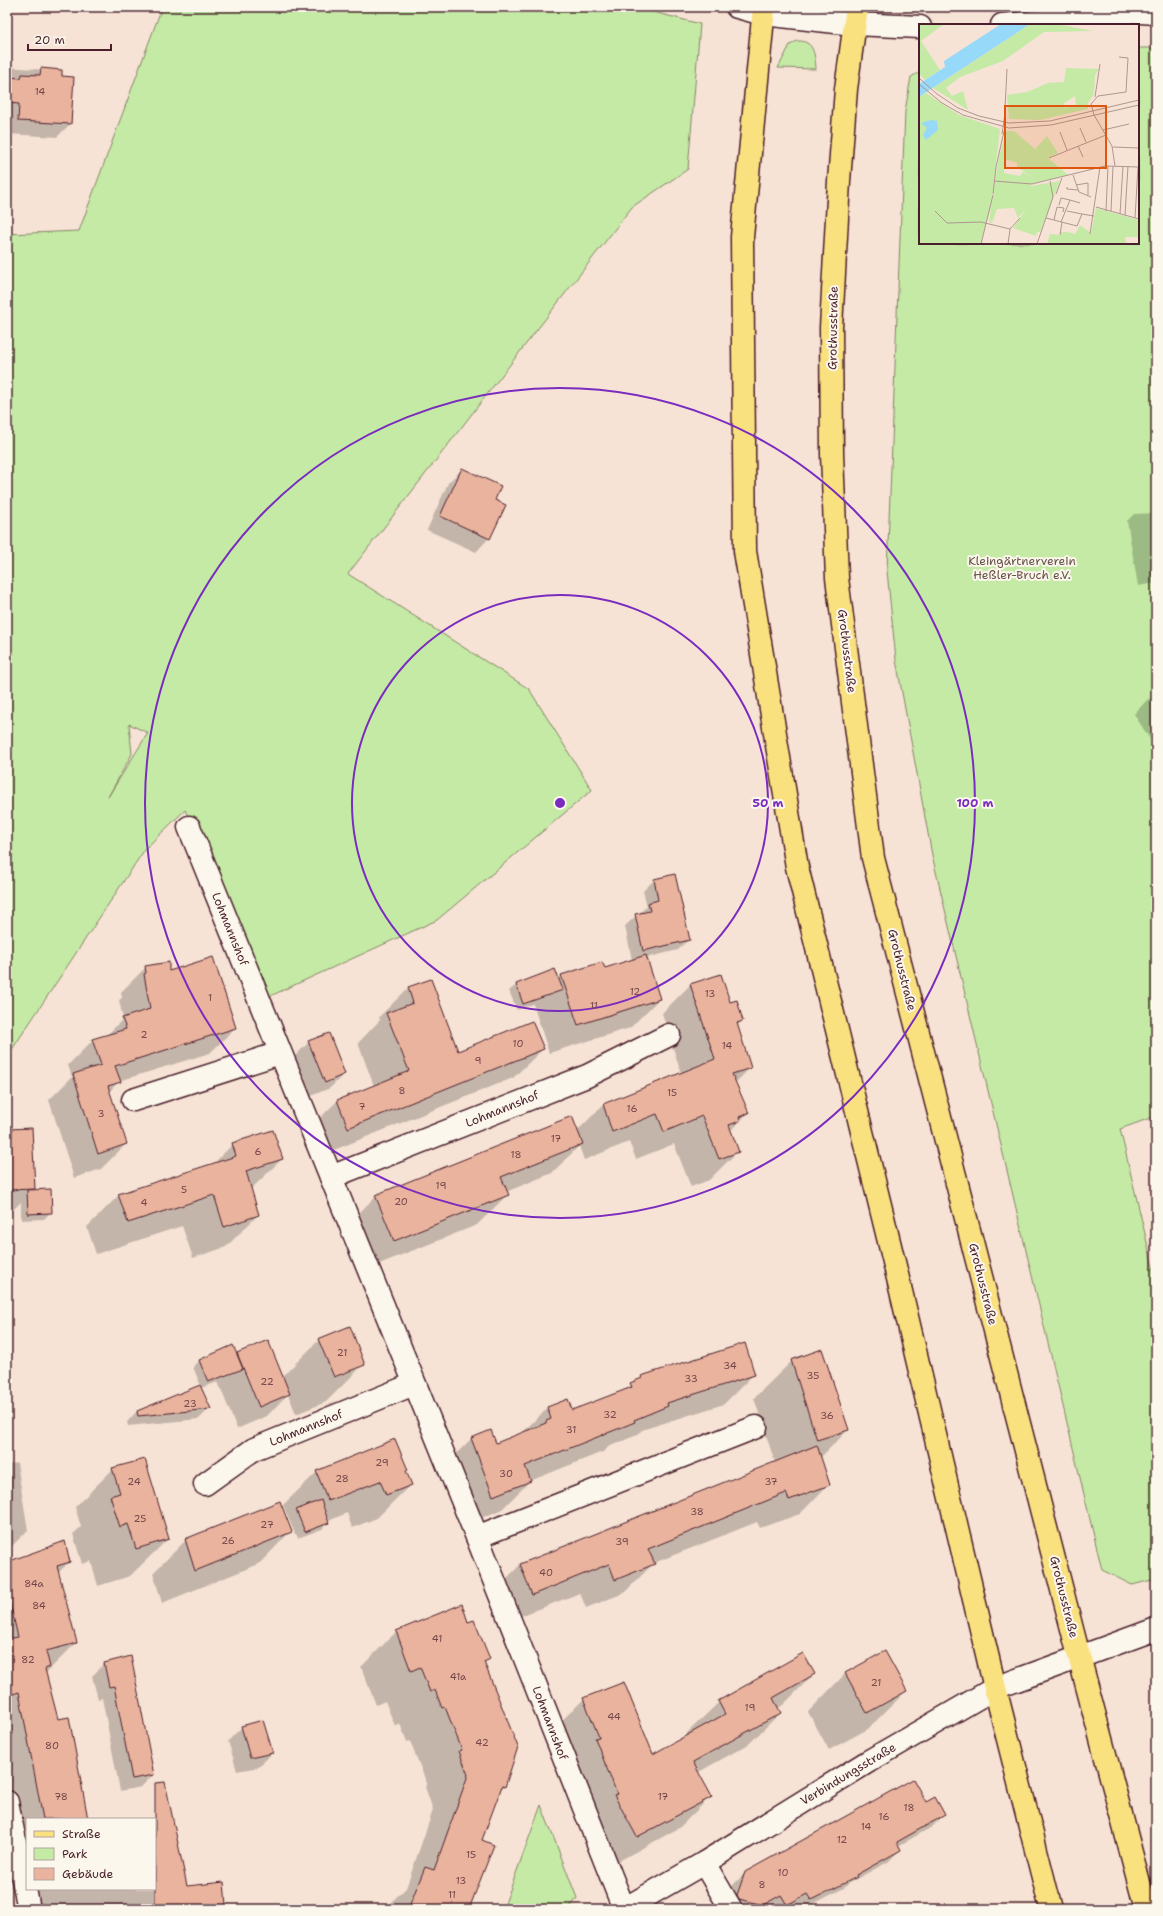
<svg xmlns="http://www.w3.org/2000/svg" width="1163" height="1916" font-family="'Shantell Sans',sans-serif">
	<style>
		.green { fill: #c4eaa5; stroke: #878468; fill-rule: evenodd }
		.shadow { fill: #0003 }
		.building { fill: #e9b39e; stroke: #4a1f2b }
		.lines { fill: none; stroke-linecap: round; stroke-linejoin: round }
		.minor-casing { stroke: #4a1f2b; stroke-width: 25 }
		.major-casing { stroke: #4a1f2b; stroke-width: 25 }
		.minor { stroke: #fbf7ec; stroke-width: 22 }
		.major { stroke: #fae180; stroke-width: 22 }
		.ring { fill: none; stroke: #7b2cbf; stroke-width: 2 }
		.labels { text-anchor: middle; stroke-width: 4; stroke-linejoin: round; paint-order: stroke }
		.number-label { font-size: 10px; fill: #724448 }
		.street-label { font-size: 12px; fill: #4a1f2b; stroke: #fbf7ec }
		.park-label { font-size: 12px; fill: #68524a; stroke: #fbf7ec }
		.inset-road { fill: none; stroke: #b19591; stroke-width: 1 }
		.view { fill: #e0560e; fill-opacity: 0.15; stroke: #e0560e; stroke-width: 2 }
		.inset-edge { fill: none; stroke: #4a1f2b; stroke-width: 2 }
		.centre { fill: #7b2cbf; stroke: #fbf7ec; stroke-width: 2 }
		.ring-label { font-size: 12px; text-anchor: middle; font-weight: bold; fill: #7b2cbf; stroke: #fbf7ec; stroke-width: 4; stroke-linejoin: round; paint-order: stroke }
	</style>
	<rect width="100%" height="100%" fill="#f6e3d5"/>
	<filter id="ink" filterUnits="userSpaceOnUse"><feTurbulence type="fractalNoise" baseFrequency=".025" numOctaves="2"/><feDisplacementMap in="SourceGraphic" scale="8" xChannelSelector="R" yChannelSelector="G"/><feConvolveMatrix kernelMatrix="1 2 1 2 8 2 1 2 1" color-interpolation-filters="sRGB"/></filter>
	<g filter="url(#ink)">
		<g class="green">
			<path d="M162,7H634L700,24L688,169L632,207L348,574L529,689L592,790L437,920L268,997L185,810L145,849L7,1057V234L79,231ZM129,724L148,733L108,797L132,754Z"/>
			<path d="M797,41C814,40 815,55 816,69L778,68L790,45Z"/>
			<polygon points="1138,48 1156,48 1156,1116 1120,1129 1156,1280 1156,1579 1132,1585 1102,1570 932,855 896,660 887,571 905,111 911,77 920,72 920,243 1138,243"/>
			<polygon points="541,1805 577,1898 569,1909 503,1909"/>
		</g>
		<g class="shadow">
			<polygon points="7,67 61,71 61,77 70,124 57,137 7,134"/>
			<polygon points="462,469 489,538 476,552 427,530 448,483"/>
			<polygon points="1156,513 1156,583 1138,586 1127,521 1134,514"/>
			<polygon points="1156,695 1156,741 1153,744 1134,714 1147,700"/>
			<polygon points="654,880 689,939 678,950 646,958 659,999 630,1028 549,1053 533,1004 517,1010 509,991 516,985 555,970 558,979 562,975 604,970 632,960 625,926 647,906 643,891"/>
			<polygon points="146,967 168,972 235,1028 210,1053 119,1081 109,1092 126,1144 101,1169 74,1178 49,1100 72,1077 68,1065 93,1040 105,1037 123,1019 119,1000 122,998 121,992"/>
			<polygon points="690,985 729,1003 742,1021 737,1026 750,1068 735,1083 748,1113 730,1131 738,1151 709,1180 691,1187 674,1144 636,1159 629,1142 584,1160 579,1146 552,1173 506,1192 507,1195 477,1225 364,1270 346,1226 376,1196 577,1131 604,1104 681,1073 662,1013"/>
			<polygon points="408,988 458,1053 543,1049 513,1078 319,1156 308,1130 337,1101 374,1086 358,1043 380,1020 379,1017"/>
			<polygon points="309,1042 344,1074 330,1088 311,1096 295,1056"/>
			<polygon points="9,1130 34,1188 32,1191 51,1212 44,1219 21,1220 21,1202 7,1216 7,1132"/>
			<polygon points="233,1144 282,1159 250,1190 258,1215 226,1247 193,1258 182,1226 96,1254 87,1227 119,1195 213,1164"/>
			<polygon points="319,1340 364,1364 326,1402 296,1414 288,1394 267,1416 237,1429 218,1382 201,1388 209,1409 199,1419 128,1426 127,1422 137,1411 201,1386 193,1367 200,1360 238,1354 282,1377"/>
			<polygon points="792,1361 848,1430 820,1458 829,1484 800,1514 760,1528 757,1522 654,1563 624,1593 586,1608 580,1593 503,1623 491,1594 520,1565 775,1463 754,1398"/>
			<polygon points="754,1374 724,1404 642,1430 637,1435 608,1447 605,1451 530,1481 501,1510 463,1525 442,1468 471,1439 496,1444 521,1434 547,1408 567,1400 572,1412 623,1391 642,1377"/>
			<polygon points="7,1384 11,1423 7,1427"/>
			<polygon points="17,1463 28,1530 7,1551 7,1465"/>
			<polygon points="113,1469 168,1539 130,1576 98,1586 91,1561 82,1564 73,1534 81,1527 75,1507"/>
			<polygon points="405,1471 410,1485 377,1518 352,1528 347,1513 328,1521 322,1529 298,1538 296,1534 295,1534 283,1505 317,1472"/>
			<polygon points="291,1531 259,1564 162,1603 153,1573 186,1540"/>
			<polygon points="64,1542 69,1562 58,1573 76,1643 45,1674 57,1720 87,1819 27,1819 27,1889 155,1889 155,1819 171,1815 186,1887 225,1905 221,1909 24,1909 7,1818 7,1563"/>
			<polygon points="461,1605 468,1623 489,1659 484,1664 504,1786 500,1790 481,1841 468,1909 388,1909 390,1903 406,1888 433,1810 425,1787 427,1784 410,1741 407,1742 400,1724 395,1726 385,1701 376,1705 361,1667 396,1632"/>
			<polygon points="884,1652 906,1691 868,1729 829,1750 808,1712 845,1674"/>
			<polygon points="104,1664 153,1775 141,1787 120,1791 102,1698 98,1699 92,1676"/>
			<polygon points="814,1674 783,1705 778,1708 780,1713 749,1744 697,1773 710,1797 679,1828 606,1868 552,1730 584,1699 652,1756 688,1735 687,1733 719,1702"/>
			<polygon points="242,1727 272,1753 259,1767 237,1771 228,1741"/>
			<polygon points="926,1803 944,1815 932,1827 898,1846 900,1850 888,1862 849,1883 844,1888 803,1909 797,1909 795,1905 788,1909 771,1909 769,1906 764,1909 727,1909 726,1908 733,1885 745,1873"/>
		</g>
		<g class="building">
			<polygon points="41,68 62,70 62,76 74,77 71,124 18,121 19,104 7,103 7,77 21,78 22,74 40,75"/>
			<polygon points="462,468 501,486 495,500 506,505 490,539 440,516"/>
			<polygon points="675,874 690,940 643,951 635,914 650,911 648,903 658,900 654,879"/>
			<polygon points="646,955 660,999 578,1025 561,975 602,962 605,968"/>
			<polygon points="213,957 236,1028 115,1066 121,1082 108,1086 127,1144 98,1154 73,1074 101,1065 92,1039 126,1029 122,1018 150,1009 144,974 146,973 145,966 169,962 169,971"/>
			<polygon points="555,969 563,990 523,1004 516,984"/>
			<polygon points="721,974 730,1002 737,1000 743,1021 737,1023 751,1068 732,1074 749,1113 739,1117 740,1121 729,1125 739,1152 719,1159 702,1116 664,1132 657,1114 612,1132 603,1104 715,1059 690,984"/>
			<polygon points="431,979 458,1051 532,1021 544,1049 348,1128 337,1100 409,1071 386,1013 413,1003 408,987"/>
			<polygon points="329,1033 345,1074 325,1083 308,1041"/>
			<polygon points="572,1116 583,1144 501,1177 509,1195 394,1241 375,1195"/>
			<polygon points="32,1128 35,1189 7,1190 8,1129"/>
			<polygon points="273,1130 283,1159 246,1171 259,1215 224,1227 214,1195 128,1223 118,1194 236,1156 232,1143"/>
			<polygon points="51,1189 52,1213 28,1214 27,1190"/>
			<polygon points="350,1326 365,1365 334,1377 318,1339"/>
			<polygon points="268,1340 290,1394 259,1407 237,1353"/>
			<polygon points="745,1343 755,1375 667,1403 668,1406 634,1420 635,1422 525,1466 531,1481 493,1496 471,1438 491,1430 496,1443 546,1423 546,1421 551,1419 547,1407 568,1399 572,1410 632,1387 630,1383 642,1378 641,1376"/>
			<polygon points="233,1345 243,1369 208,1382 199,1360"/>
			<polygon points="822,1349 849,1430 817,1440 791,1360"/>
			<polygon points="200,1385 211,1409 138,1416 137,1411"/>
			<polygon points="395,1439 408,1470 406,1471 412,1485 386,1495 380,1481 328,1501 316,1471"/>
			<polygon points="817,1445 830,1485 789,1500 786,1493 648,1549 655,1564 615,1580 609,1564 532,1595 520,1564"/>
			<polygon points="145,1459 169,1539 136,1549 128,1524 120,1527 110,1496 120,1493 112,1468"/>
			<polygon points="321,1500 329,1523 305,1532 296,1510"/>
			<polygon points="280,1501 292,1532 195,1571 185,1539"/>
			<polygon points="65,1541 70,1562 57,1566 77,1643 46,1651 50,1667 45,1669 58,1719 69,1717 88,1819 43,1819 19,1692 7,1696 7,1639 18,1637 7,1590 7,1577 9,1577 7,1562"/>
			<polygon points="462,1604 468,1622 474,1620 490,1659 484,1662 518,1747 505,1787 502,1786 482,1840 494,1845 469,1909 408,1909 425,1867 434,1870 468,1775 459,1751 462,1750 445,1707 442,1708 435,1690 430,1692 420,1667 411,1671 396,1631"/>
			<polygon points="885,1651 907,1691 867,1713 845,1673"/>
			<polygon points="803,1653 815,1674 773,1698 781,1713 693,1762 712,1797 637,1837 614,1795 617,1794 595,1738 599,1737 583,1698 624,1682 653,1754 725,1714 718,1701"/>
			<polygon points="131,1656 154,1775 132,1779 114,1686 109,1687 104,1663"/>
			<polygon points="263,1720 273,1753 250,1758 241,1726"/>
			<polygon points="913,1779 926,1802 935,1797 945,1815 897,1842 901,1850 856,1875 857,1877 811,1900 807,1894 787,1905 781,1895 763,1905 739,1899 737,1895 745,1872"/>
			<polygon points="165,1782 187,1886 224,1882 226,1905 187,1909 155,1909 155,1783"/>
		</g>
		<g class="lines">
			<defs>
				<g id="minor">
					<polyline points="737,7 763,14 854,24 920,27"/>
					<polyline points="1112,10 1156,13"/>
					<polyline points="1002,25 1126,13"/>
					<polyline points="189,827 477,1537 624,1909"/>
					<polyline points="133,1100 280,1053"/>
					<polyline points="331,1177 587,1076 669,1035"/>
					<polyline points="205,1484 254,1449 414,1384"/>
					<polyline points="477,1537 756,1427"/>
					<polyline points="7,1802 29,1909"/>
					<polyline points="704,1863 731,1909"/>
					<polyline points="624,1909 704,1863 869,1761 995,1688 1156,1629"/>
				</g>
				<g id="major">
					<polyline points="764,7 742,237 745,551 797,867 895,1266 995,1688 1051,1909"/>
					<polyline points="857,7 846,89 839,181 831,328 832,454 837,578 873,858 1079,1656 1146,1909"/>
				</g>
			</defs>
			<use href="#minor" class="minor-casing"/>
			<use href="#major" class="major-casing"/>
			<use href="#minor" class="minor"/>
			<use href="#major" class="major"/>
		</g>
	</g>
	<g class="ring">
		<circle cx="560" cy="803" r="208"/>
		<circle cx="560" cy="803" r="415"/>
	</g>
	<g class="labels">
		<g class="number-label">
			<text x="40" y="95">14</text>
			<text x="635" y="995">12</text>
			<text x="710" y="997">13</text>
			<text x="210" y="1001">1</text>
			<text x="594" y="1009">11</text>
			<text x="144" y="1038">2</text>
			<text x="518" y="1047">10</text>
			<text x="727" y="1049">14</text>
			<text x="478" y="1064">9</text>
			<text x="402" y="1094">8</text>
			<text x="672" y="1096">15</text>
			<text x="362" y="1110">7</text>
			<text x="632" y="1112">16</text>
			<text x="101" y="1117">3</text>
			<text x="556" y="1142">17</text>
			<text x="258" y="1155">6</text>
			<text x="516" y="1158">18</text>
			<text x="441" y="1189">19</text>
			<text x="184" y="1193">5</text>
			<text x="401" y="1205">20</text>
			<text x="144" y="1206">4</text>
			<text x="342" y="1356">21</text>
			<text x="730" y="1369">34</text>
			<text x="813" y="1379">35</text>
			<text x="691" y="1382">33</text>
			<text x="267" y="1385">22</text>
			<text x="190" y="1407">23</text>
			<text x="610" y="1418">32</text>
			<text x="827" y="1419">36</text>
			<text x="571" y="1433">31</text>
			<text x="382" y="1466">29</text>
			<text x="506" y="1477">30</text>
			<text x="342" y="1482">28</text>
			<text x="134" y="1485">24</text>
			<text x="771" y="1485">37</text>
			<text x="697" y="1515">38</text>
			<text x="140" y="1522">25</text>
			<text x="267" y="1528">27</text>
			<text x="228" y="1544">26</text>
			<text x="622" y="1545">39</text>
			<text x="546" y="1576">40</text>
			<text x="34" y="1587">84a</text>
			<text x="39" y="1609">84</text>
			<text x="437" y="1642">41</text>
			<text x="28" y="1663">82</text>
			<text x="458" y="1680">41a</text>
			<text x="876" y="1686">21</text>
			<text x="750" y="1711">19</text>
			<text x="614" y="1720">44</text>
			<text x="482" y="1746">42</text>
			<text x="52" y="1749">80</text>
			<text x="61" y="1800">78</text>
			<text x="663" y="1800">17</text>
			<text x="909" y="1811">18</text>
			<text x="884" y="1820">16</text>
			<text x="866" y="1830">14</text>
			<text x="842" y="1843">12</text>
			<text x="471" y="1858">15</text>
			<text x="783" y="1876">10</text>
			<text x="461" y="1884">13</text>
			<text x="762" y="1888">8</text>
			<text x="452" y="1898">11</text>
		</g>
		<g class="street-label">
			<text transform="translate(833 328) rotate(-89)" y="4">Grothusstraße</text>
			<text transform="translate(847 651) rotate(83)" y="4">Grothusstraße</text>
			<text transform="translate(230 929) rotate(68)" y="4">Lohmannshof</text>
			<text transform="translate(902 970) rotate(76)" y="4">Grothusstraße</text>
			<text transform="translate(502 1109) rotate(-22)" y="4">Lohmannshof</text>
			<text transform="translate(983 1284) rotate(76)" y="4">Grothusstraße</text>
			<text transform="translate(306 1428) rotate(-22)" y="4">Lohmannshof</text>
			<text transform="translate(1064 1597) rotate(76)" y="4">Grothusstraße</text>
			<text transform="translate(550 1723) rotate(69)" y="4">Lohmannshof</text>
			<text transform="translate(848 1774) rotate(-31)" y="4">Verbindungsstraße</text>
		</g>
		<g class="park-label">
			<text x="1022" y="565">Kleingärtnerverein<tspan x="1022" dy="14">Heßler-Bruch e.V.</tspan></text>
		</g>
	</g>
	<g transform="translate(919 24)">
		<rect width="220" height="220" fill="#f6e3d5"/>
		<path d="M0,0H25L2,17L21,46L6,56L0,50ZM111,0H137L174,7L125,8L84,37L41,53L27,64L33,72L44,67L49,86L14,64ZM147,44L180,45L176,51L175,70L169,79V85L121,96L90,95L88,71L108,68L129,59L145,58ZM156,72L157,81L146,84L144,80ZM7,69L40,91L81,105L72,184L61,220H0V73ZM87,107H95L116,125L128,112L139,129L129,134L149,151L112,160V162L141,157L121,208H118L117,212L94,204L108,184L99,194L95,184L78,185L73,199L70,198L80,133ZM86,135L98,139V143L115,154L104,148L101,152L85,149ZM177,184L220,196V213H206L207,220H128L131,210L142,211V208H148L156,210L161,201L172,209Z" fill="#c4eaa5" fill-rule="evenodd"/>
		<path d="M82,0H111L0,73V60L26,43L25,37ZM12,96L18,97L19,106L7,116L4,111L8,104L2,99Z" fill="#97d9f9"/>
		<path class="inset-road" d="M0,54L18,70L39,84L60,92L90,99L131,97L220,76M0,60L23,79L44,91L90,104L132,101L220,81M176,73L181,40M86,84L88,45M161,104L167,118M184,106L210,100M141,108L148,126M83,110L86,89M159,122L164,133M194,123L220,124M130,134L187,111M196,142L193,122L175,91L172,80L179,72L207,68L209,34L200,33M154,151L160,168L172,173M75,157L113,160L186,142L220,143M157,161L169,159V171M148,163V165L159,166M74,170L77,143L86,103V84M137,170L143,154M140,181L142,174L151,176M177,183L220,195M16,187L28,199L62,198L91,205M148,187L163,190M187,187L189,142M192,187L194,142M201,190L204,142M206,191L209,142M127,194L158,202L163,190L175,192M216,194L219,143M135,196L138,183L145,184L144,188M142,198L151,176L161,179M171,210L181,143M141,211L143,198M62,220L74,171M89,220L91,205L101,194M118,220L134,173L131,157"/>
		<path class="view" d="M86,82H187V144H86Z"/>
		<rect width="220" height="220" class="inset-edge"/>
	</g>
	<circle cx="560" cy="803" r="6" class="centre"/>
	<g class="ring-label">
		<text x="768" y="807">50 m</text>
		<text x="975" y="807">100 m</text>
	</g>
	<rect width="1163" height="1916" fill="none" stroke="#fbf7ec" stroke-width="24"/>
	<rect x="12" y="12" width="1139" height="1892" fill="none" stroke="#4a1f2b" stroke-width="1.5" filter="url(#ink)"/>
	<rect x="26" y="1818" width="130" height="72" fill="#fbf7ec" stroke="#b4a19f"/>
	<rect x="34" y="1831" width="20" height="6" fill="#fae180" stroke="#b4a19f"/>
	<text x="62" y="1838" font-size="12" fill="#4a1f2b">Straße</text>
	<rect x="34" y="1848" width="20" height="12" fill="#c4eaa5" stroke="#b4a19f"/>
	<text x="62" y="1858" font-size="12" fill="#4a1f2b">Park</text>
	<rect x="34" y="1868" width="20" height="12" fill="#e9b39e" stroke="#b4a19f"/>
	<text x="62" y="1878" font-size="12" fill="#4a1f2b">Gebäude</text>
	<path d="M28 44v6h83v-6" fill="none" stroke="#4a1f2b" stroke-width="2"/>
	<text x="34" y="44" font-size="12" fill="#4a1f2b" stroke="#fbf7ec" stroke-width="3" paint-order="stroke">20 m</text>
</svg>
